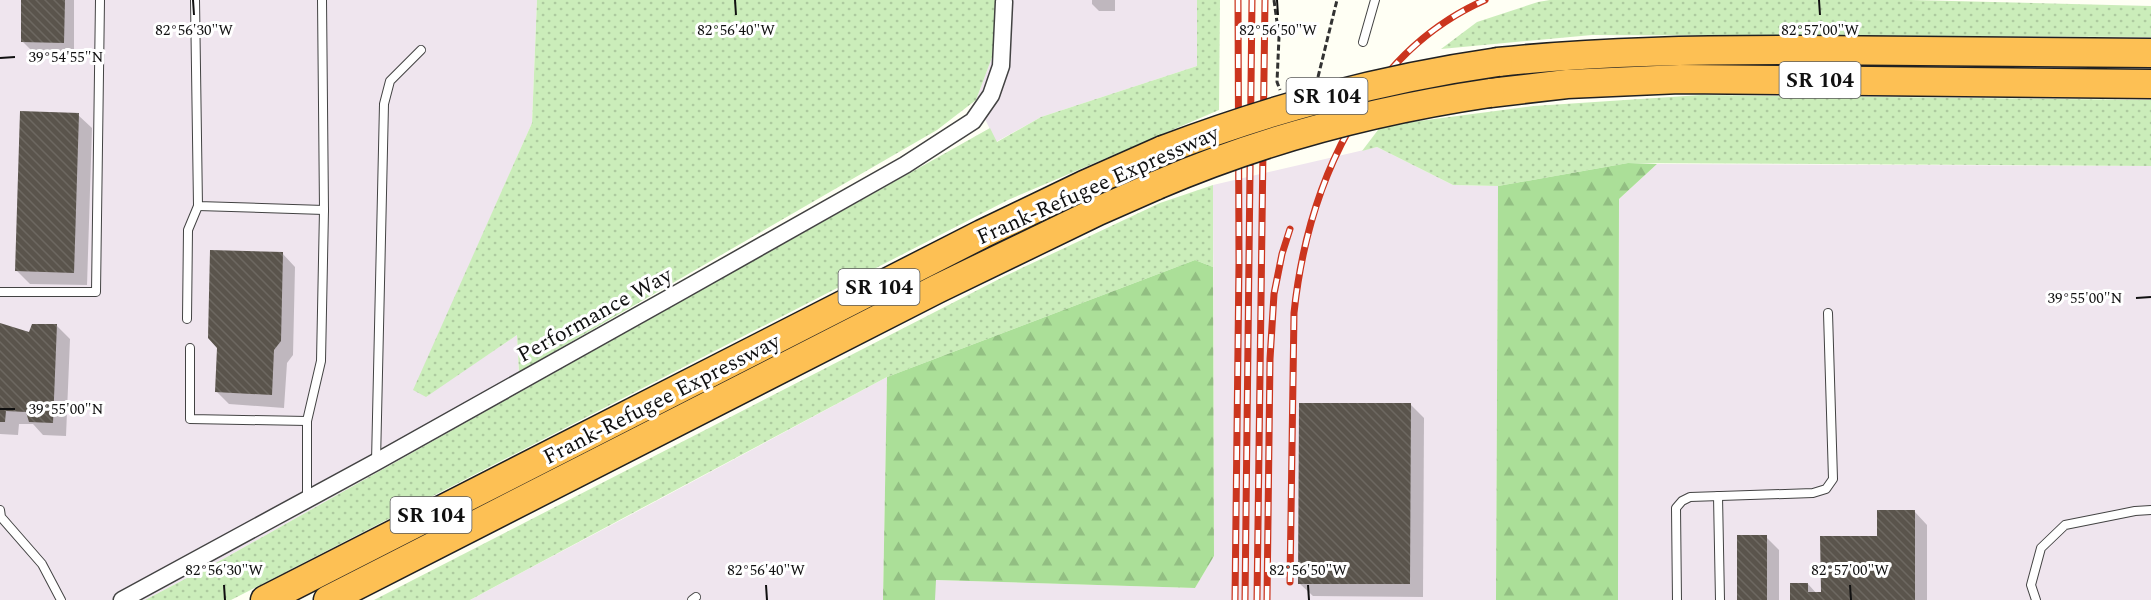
<svg xmlns="http://www.w3.org/2000/svg" width="2151" height="600" font-family="Spectral,serif">
	<style>
		.industrial { fill: #efe5ee }
		.grass { fill: url(#grass-dots) }
		.forest { fill: url(#forest-firs) }
		.shadow { fill: #0003 }
		.building { fill: url(#building-back-hatch) }
		.lines { fill: none; stroke-linecap: round; stroke-linejoin: round }
		.lane-casing { stroke: #434343; stroke-width: 10 }
		.street-casing { stroke: #434343; stroke-width: 19 }
		.highway-casing { stroke: #212121; stroke-width: 31 }
		.path { stroke: #323232; stroke-width: 3; stroke-dasharray: 6 3; stroke-linecap: butt }
		.lane { stroke: #fff; stroke-width: 8 }
		.street { stroke: #fff; stroke-width: 16 }
		.highway { stroke: #fdc054; stroke-width: 28 }
		.rail-casing { stroke: #cb351e; stroke-width: 7 }
		.rail { stroke: #fff; stroke-width: 4.5; stroke-dasharray: 14; stroke-linecap: butt }
		.highway-bridge-casing { stroke: #212121; stroke-width: 31; stroke-linecap: butt }
		.highway-bridge { stroke: #fdc054; stroke-width: 28 }
		.ticks { fill: none; stroke: #101010; stroke-width: 2 }
		.labels { text-anchor: middle; stroke-width: 6; stroke-linejoin: round; paint-order: stroke }
		.shield { fill: #fff; stroke: #585858; stroke-width: 1.5 }
		.shield-label { font-size: 21px; font-weight: bold; fill: #101010 }
		.street-label { font-size: 22px; fill: #101010; stroke: #fff }
		.ticks-label { font-size: 15px; text-anchor: middle; fill: #101010; stroke: #fff; stroke-width: 6; stroke-linejoin: round; paint-order: stroke }
	</style>
	<defs>
		<pattern id="grass-dots" width="8" height="8" patternUnits="userSpaceOnUse" patternTransform="scale(1.5)"><rect width="8" height="8" fill="#cbedba"/><path d="M2 2h.1M6 6h.1" fill="none" stroke="#adca9f" stroke-width="1.8" stroke-linecap="round"/></pattern>
		<pattern id="forest-firs" width="22" height="20" patternUnits="userSpaceOnUse" patternTransform="scale(1.5)"><rect width="22" height="20" fill="#abdf98"/><path d="M5 1l3.5 6h-7zM16 11l3.5 6h-7z" fill="#92be82"/></pattern>
		<pattern id="building-back-hatch" width="6" height="6" patternUnits="userSpaceOnUse" patternTransform="scale(1.5)"><rect width="6" height="6" fill="#5a544c"/><path d="M-1 5l2 2M0 0l6 6M5-1l2 2" fill="none" stroke="#6d6861"/></pattern>
	</defs>
	<rect width="100%" height="100%" fill="#fffff4"/>
	<g class="industrial">
		<polygon points="0,0 537,0 532,123 414,390 426,396 517,335 520,392 225,558 145,600 0,600"/>
		<polygon points="998,0 1197,0 1197,66 1041,117 996,142 976,100 994,52"/>
		<polygon points="1377,147 1453,185 1498,186 1496,600 935,600 935,580 1195,588 1214,556 1213,185"/>
		<polygon points="1657,164 2151,166 2151,600 1618,600 1619,199"/>
		<polygon points="887,377 883,600 470,600 636,512"/>
	</g>
	<g class="grass">
		<polygon points="537,0 998,0 994,52 976,100 937,130 519,372 517,335 426,397 413,390 532,123"/>
		<polygon points="1197,0 1220,0 1219,110 1008,200 231,600 145,600 225,558 990,128 997,142 1041,117 1197,66"/>
		<polygon points="1550,0 1911,0 2151,6 2151,37 1592,35 1441,49 1477,22 1538,2"/>
		<polygon points="1701,95 2151,100 2151,166 1628,163 1498,186 1453,185 1377,147 1362,151 1381,126 1534,106"/>
		<polygon points="1213,185 1213,267 1195,260 887,377 470,600 374,600 1005,276 1160,203"/>
	</g>
	<g class="forest">
		<polygon points="1628,163 1657,164 1619,199 1618,600 1496,600 1498,186"/>
		<polygon points="1195,260 1213,267 1214,556 1195,588 936,580 935,600 883,600 887,377"/>
	</g>
	<g class="shadow">
		<polygon points="23,0 74,0 74,52 32,51 22,41"/>
		<polygon points="1092,0 1115,0 1115,11 1099,11 1092,4"/>
		<polygon points="78,115 92,128 87,285 30,284 17,271"/>
		<polygon points="282,253 295,267 293,355 287,363 284,408 229,404 216,391"/>
		<polygon points="0,325 30,334 57,326 70,339 66,436 43,435 33,424 19,424 18,435 0,434"/>
		<polygon points="1411,405 1424,418 1423,597 1313,596 1299,583"/>
		<polygon points="1914,511 1927,525 1927,600 1791,600 1808,584 1817,594 1822,594 1879,537"/>
		<polygon points="1766,537 1779,550 1779,600 1738,600"/>
	</g>
	<g class="building">
		<polygon points="21,0 65,0 64,43 21,42"/>
		<polygon points="20,111 79,113 74,273 15,271"/>
		<polygon points="210,250 283,252 281,341 274,350 272,395 215,392 217,348 208,338"/>
		<polygon points="0,323 29,332 32,324 57,324 53,423 29,422 26,412 6,411 5,422 0,422"/>
		<polygon points="1299,403 1411,403 1410,584 1298,584"/>
		<polygon points="1877,510 1915,510 1915,600 1790,600 1790,583 1808,583 1808,592 1821,592 1820,536 1877,536"/>
		<rect x="1737" y="535" width="30" height="65"/>
	</g>
	<g class="lines">
		<defs>
			<g id="lane">
				<polyline points="195,0 198,206 324,210"/>
				<polyline points="1363,42 1375,0"/>
				<polyline points="0,292 96,292 100,0"/>
				<polyline points="187,319 188,230 198,206"/>
				<polyline points="190,348 190,419 307,421"/>
				<polyline points="376,462 384,104 390,81 421,50"/>
				<polyline points="1718,496 1720,600"/>
				<polyline points="307,499 307,421 321,361 324,210 322,0"/>
				<polyline points="0,510 1,517 42,564 61,600"/>
				<polyline points="692,600 696,597"/>
				<polyline points="1677,600 1676,508 1682,501 1690,497 1813,493 1826,489 1833,479 1828,313"/>
				<polyline points="2036,600 2031,585 2041,548 2065,525 2135,511 2151,510"/>
			</g>
			<polyline id="street" points="122,600 376,462 678,293 905,165 973,121 991,95 1001,66 1004,2"/>
			<g id="highway">
				<path d="M1498,62C1601,51 1703,50 1806,50C1921,50 2036,51 2151,53"/>
				<polyline points="1490,93 1567,84 1680,79 2151,84"/>
				<polyline points="265,600 982,234 1084,185 1163,150"/>
				<polyline points="328,600 937,289 1098,211 1157,185"/>
			</g>
		</defs>
		<use href="#lane" class="lane-casing"/>
		<use href="#street" class="street-casing"/>
		<use href="#highway" class="highway-casing"/>
		<g class="path">
			<polyline points="1274,0 1279,37 1277,82 1280,90"/>
			<polyline points="1318,77 1337,0"/>
		</g>
		<use href="#lane" class="lane"/>
		<use href="#street" class="street"/>
		<use href="#highway" class="highway"/>
		<defs>
			<g id="rail">
				<path d="M1290,582L1294,313C1307,189 1363,54 1485,0"/>
				<polyline points="1235,600 1239,262 1238,0"/>
				<polyline points="1245,600 1252,0"/>
				<polyline points="1257,600 1265,0"/>
				<polyline points="1267,600 1270,359 1274,294 1282,254 1290,229"/>
			</g>
		</defs>
		<use href="#rail" class="rail-casing"/>
		<use href="#rail" class="rail"/>
		<defs>
			<g id="highway-bridge">
				<path d="M1163,150C1274,108 1380,79 1498,62"/>
				<path d="M1157,185C1264,139 1375,110 1490,93"/>
			</g>
		</defs>
		<use href="#highway-bridge" class="highway-bridge-casing"/>
		<use href="#highway-bridge" class="highway-bridge"/>
	</g>
	<path class="ticks" d="M193,0L194,15M735,0L736,15M1277,0L1278,15M1819,0L1820,15M0,58L15,57M2136,298L2151,297M0,409H15M224,585L225,600M766,585L767,600M1308,585L1309,600M1850,585L1851,600"/>
	<g class="labels">
		<g class="shield">
			<rect x="1779.5" y="62" width="81" height="36" rx="4.5"/>
			<rect x="1286.5" y="78" width="81" height="36" rx="4.5"/>
			<rect x="838.5" y="269" width="81" height="36" rx="4.5"/>
			<rect x="390.5" y="497" width="81" height="36" rx="4.5"/>
		</g>
		<g class="shield-label">
			<text x="1820" y="87">SR 104</text>
			<text x="1327" y="103">SR 104</text>
			<text x="879" y="294">SR 104</text>
			<text x="431" y="522">SR 104</text>
		</g>
		<g class="street-label">
			<text transform="translate(1097 184) rotate(-24)" y="8">Frank-Refugee Expressway</text>
			<text transform="translate(594 314) rotate(-29)" y="8">Performance Way</text>
			<text transform="translate(661 398) rotate(-27)" y="8">Frank-Refugee Expressway</text>
		</g>
	</g>
	<g class="ticks-label">
		<text x="194" y="35">82°56'30"W</text>
		<text x="736" y="35">82°56'40"W</text>
		<text x="1278" y="35">82°56'50"W</text>
		<text x="1820" y="35">82°57'00"W</text>
		<text x="66" y="62">39°54'55"N</text>
		<text x="2085" y="303">39°55'00"N</text>
		<text x="66" y="414">39°55'00"N</text>
		<text x="224" y="575">82°56'30"W</text>
		<text x="766" y="575">82°56'40"W</text>
		<text x="1308" y="575">82°56'50"W</text>
		<text x="1850" y="575">82°57'00"W</text>
	</g>
</svg>
